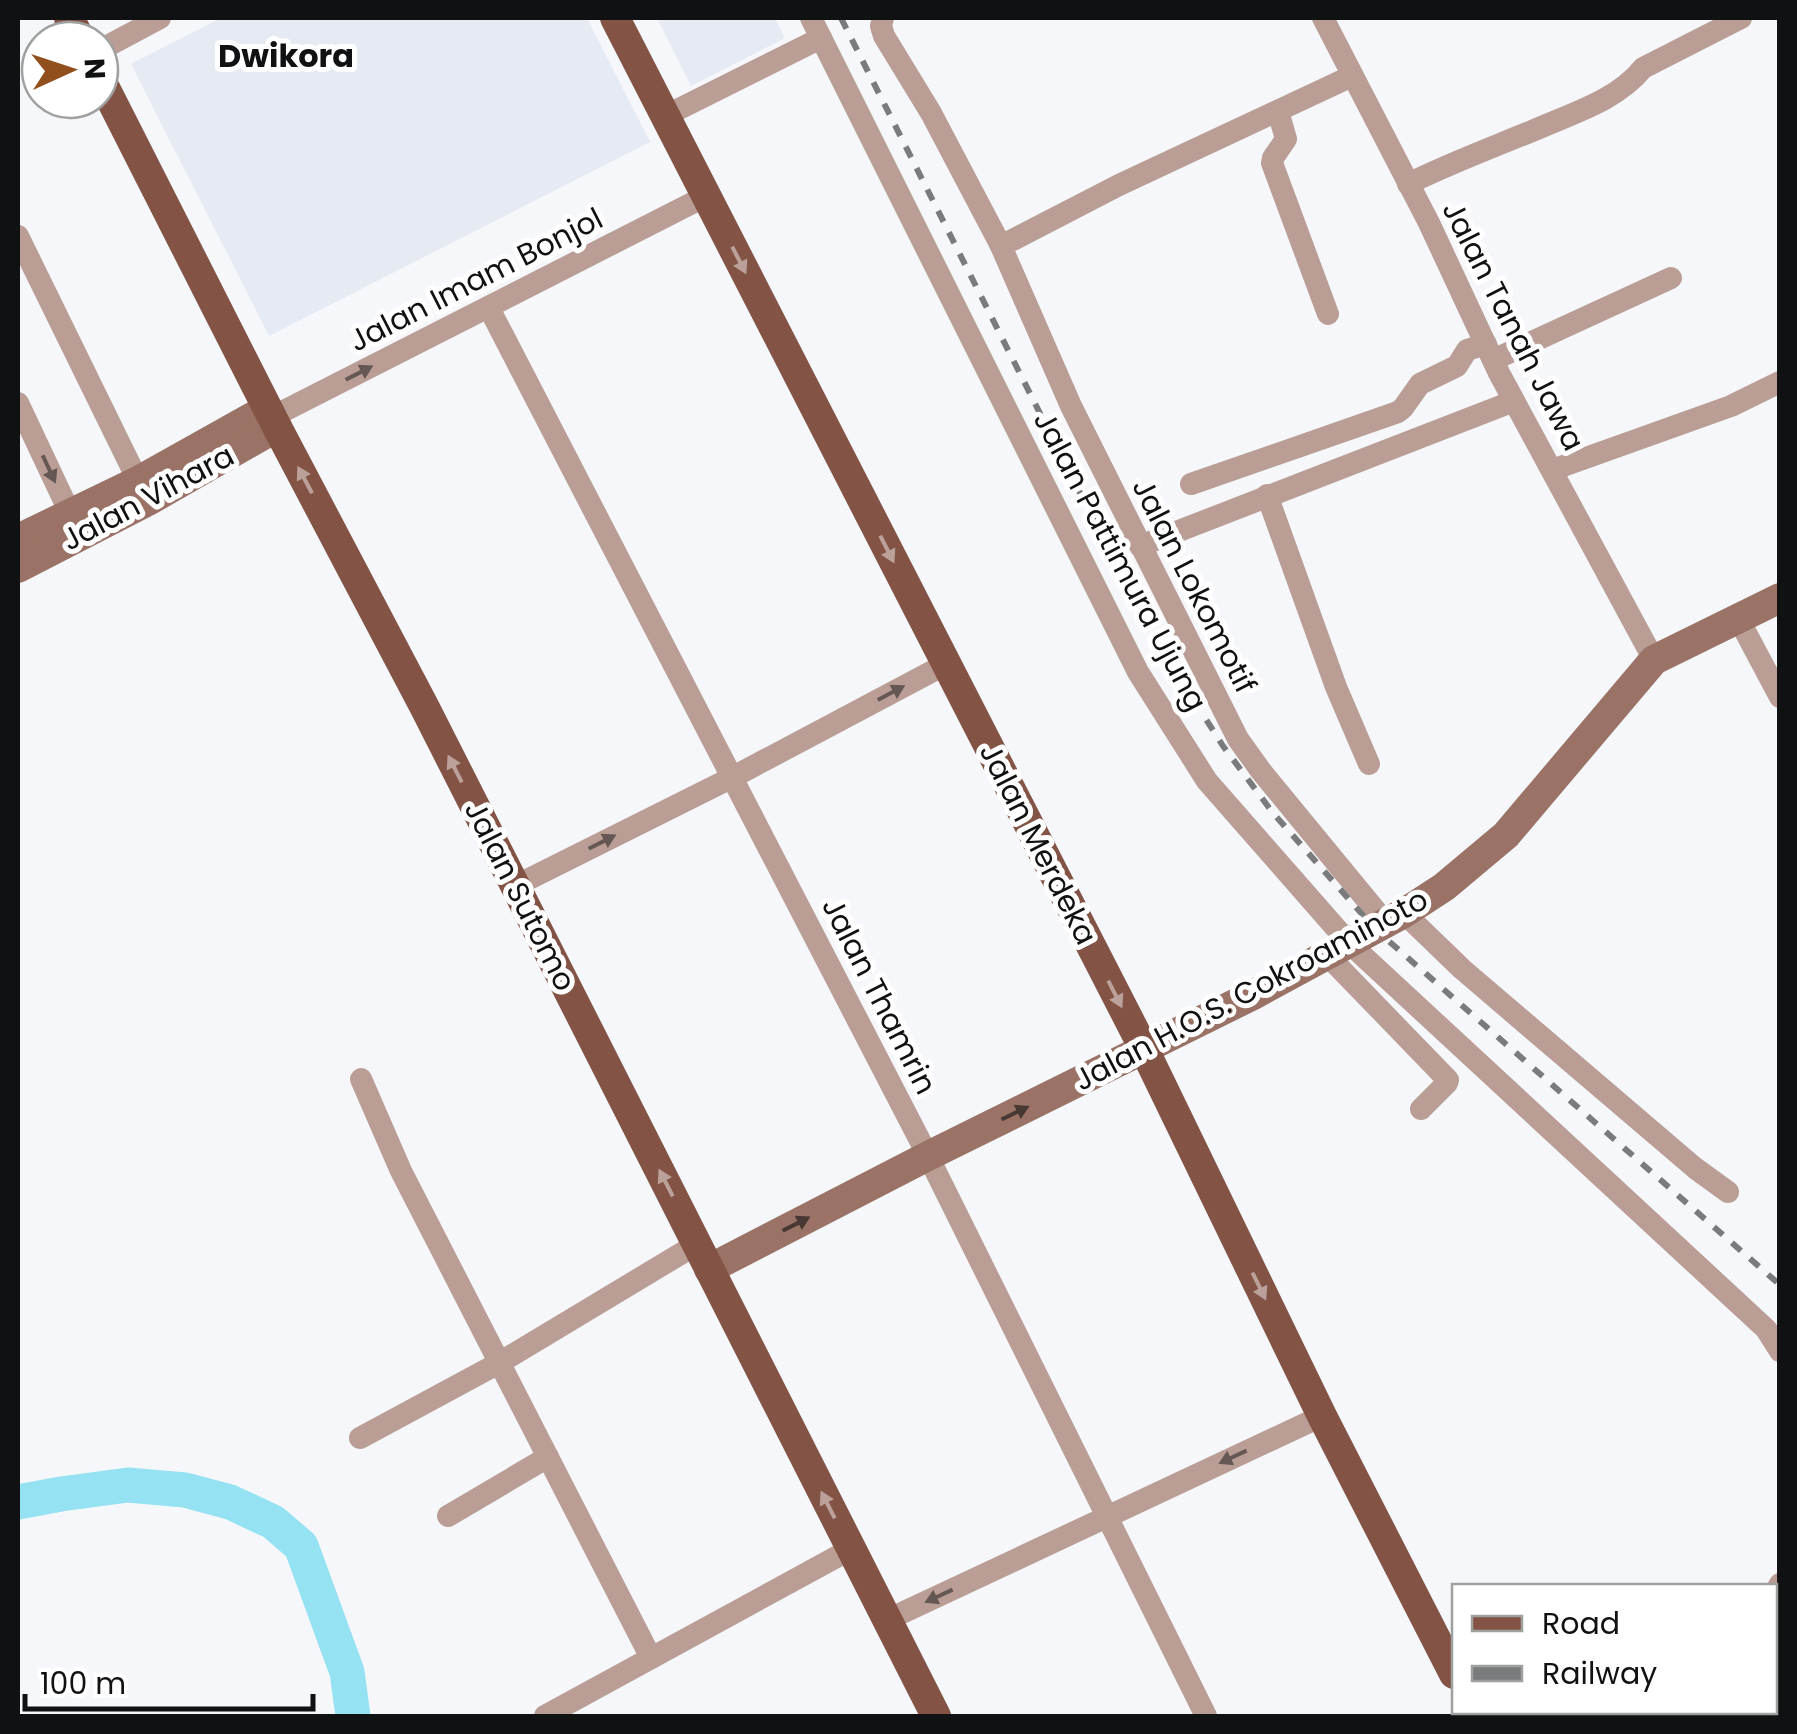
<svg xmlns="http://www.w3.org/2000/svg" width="1797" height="1734" font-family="Poppins,sans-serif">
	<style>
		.built { fill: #e6eaf3 }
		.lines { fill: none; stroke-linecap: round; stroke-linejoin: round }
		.river { stroke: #95e2f3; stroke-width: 35 }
		.street { stroke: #ba9e95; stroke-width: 22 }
		.secondary { stroke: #9b7366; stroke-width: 30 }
		.primary { stroke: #835445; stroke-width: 30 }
		.rail { stroke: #7a7b7d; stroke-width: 6; stroke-dasharray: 12 12; stroke-linecap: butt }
		.oneway { fill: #bba199 }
		.oneway2 { fill: #655854 }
		.oneway3 { fill: #483834 }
		.labels { text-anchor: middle; stroke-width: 10; stroke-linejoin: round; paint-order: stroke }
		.street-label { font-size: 30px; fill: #101112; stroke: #fff }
		.neighbourhood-label { font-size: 32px; font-weight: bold; fill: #101112; stroke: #fff }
	</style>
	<rect width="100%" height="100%" fill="#f6f7fa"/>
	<g class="built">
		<polygon points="221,18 587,18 650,142 269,336 131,64"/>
		<polygon points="657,18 775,18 785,38 691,86"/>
	</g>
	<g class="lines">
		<polyline class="river" points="18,1502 61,1494 128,1485 185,1490 230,1502 273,1522 301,1546 347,1672 353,1716"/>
		<g class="street">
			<polyline points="811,18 1138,672 1207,781 1349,943 1766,1329 1780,1351"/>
			<polyline points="883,18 881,26 884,36 931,113 1001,246 1071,406 1238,739 1261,771 1385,922"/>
			<polyline points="1323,18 1429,223 1499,373 1654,660"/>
			<polyline points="100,50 160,18"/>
			<polyline points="1278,111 1286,139 1273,158 1272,163 1328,314"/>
			<polyline points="665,116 821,38"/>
			<path d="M1408,184C1452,162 1499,145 1544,126C1579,111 1619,98 1643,68L1741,18"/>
			<polyline points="18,236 144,493"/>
			<polyline points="1001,246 1119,185 1352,76"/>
			<polyline points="489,308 928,1156 1206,1716"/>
			<polyline points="1493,360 1671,278"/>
			<polyline points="18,403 76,526"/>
			<polyline points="272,417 706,196"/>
			<polyline points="1552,470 1731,406 1780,382"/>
			<polyline points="1191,484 1398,412 1403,408 1420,384 1457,366 1467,350 1486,344"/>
			<polyline points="1267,495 1336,687 1369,764"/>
			<polyline points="1140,546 1514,401"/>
			<polyline points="1738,618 1780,697"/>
			<polyline points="515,886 733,777 946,664"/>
			<polyline points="1404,913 1462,969 1695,1168 1728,1192"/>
			<polyline points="1327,955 1448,1080 1447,1083 1421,1109"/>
			<polyline points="361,1079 401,1171 651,1658"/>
			<polyline points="360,1438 499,1363 697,1244"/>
			<polyline points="448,1516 548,1457"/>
			<polyline points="1774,1594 1780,1584"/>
			<polyline points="887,1620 1322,1416"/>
			<polyline points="1774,1635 1780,1633"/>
			<polyline points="545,1716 851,1549"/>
			<polyline points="1609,1716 1619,1712"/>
		</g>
		<g class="secondary">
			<polyline points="18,539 138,481 263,411"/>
			<polyline points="18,568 148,501 277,427"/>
			<polyline points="709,1269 928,1156 1253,995 1404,913 1444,887 1506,835 1654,660 1780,598"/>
		</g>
		<g class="primary">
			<polyline points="69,18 81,40"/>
			<polyline points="615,18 1144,1049 1322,1416 1454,1674"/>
			<polyline points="100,78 277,427 425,708 936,1716"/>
			<polyline points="1473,1712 1475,1716"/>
		</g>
		<polyline class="rail" points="841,18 1149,630 1223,746 1273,813 1375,929 1780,1285"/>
	</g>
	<defs><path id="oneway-solid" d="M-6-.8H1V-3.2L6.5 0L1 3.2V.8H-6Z" transform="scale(2.5)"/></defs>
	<g class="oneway">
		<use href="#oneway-solid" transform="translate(739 260) rotate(63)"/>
		<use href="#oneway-solid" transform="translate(305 480) rotate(-118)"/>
		<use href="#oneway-solid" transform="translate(887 549) rotate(63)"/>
		<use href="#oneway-solid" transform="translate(455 769) rotate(-117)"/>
		<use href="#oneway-solid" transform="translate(1115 994) rotate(63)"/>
		<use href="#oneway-solid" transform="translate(666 1183) rotate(-117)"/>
		<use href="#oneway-solid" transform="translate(1259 1286) rotate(64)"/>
		<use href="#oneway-solid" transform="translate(828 1505) rotate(-117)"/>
	</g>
	<g class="oneway2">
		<use href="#oneway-solid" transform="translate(359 373) rotate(-27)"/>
		<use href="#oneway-solid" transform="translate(49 469) rotate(65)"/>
		<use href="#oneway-solid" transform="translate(891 693) rotate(-28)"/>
		<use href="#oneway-solid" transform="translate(602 842) rotate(-27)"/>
		<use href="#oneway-solid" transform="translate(1233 1457) rotate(155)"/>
		<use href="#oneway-solid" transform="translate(939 1596) rotate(155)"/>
	</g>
	<g class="oneway3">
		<use href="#oneway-solid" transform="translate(1015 1113) rotate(-26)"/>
		<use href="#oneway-solid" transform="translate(796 1224) rotate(-27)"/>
	</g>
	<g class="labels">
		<g class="street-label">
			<text transform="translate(476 280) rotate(-27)" y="10">Jalan Imam Bonjol</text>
			<text transform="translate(1513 326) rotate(63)" y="10">Jalan Tanah Jawa</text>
			<text transform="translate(148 498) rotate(-28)" y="10">Jalan Vihara</text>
			<text transform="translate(1120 561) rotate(62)" y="10">Jalan Pattimura Ujung</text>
			<text transform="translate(1194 586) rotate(63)" y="10">Jalan Lokomotif</text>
			<text transform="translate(1038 844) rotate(63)" y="10">Jalan Merdeka</text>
			<text transform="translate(520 896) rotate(63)" y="10">Jalan Sutomo</text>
			<text transform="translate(1251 990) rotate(-28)" y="10">Jalan H.O.S. Cokroaminoto</text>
			<text transform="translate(879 996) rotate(63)" y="10">Jalan Thamrin</text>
		</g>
		<g class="neighbourhood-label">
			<text x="286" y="67">Dwikora</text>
		</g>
	</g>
	<rect width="1797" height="1734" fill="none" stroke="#101112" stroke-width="40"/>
	<rect x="1452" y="1584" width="325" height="130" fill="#ffffff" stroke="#9fa0a0" stroke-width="2.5"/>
	<rect x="1472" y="1616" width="50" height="15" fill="#835445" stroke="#9fa0a0" stroke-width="2.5"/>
	<text x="1542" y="1634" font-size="30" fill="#101112">Road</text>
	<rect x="1472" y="1666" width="50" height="15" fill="#7a7b7d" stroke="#9fa0a0" stroke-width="2.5"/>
	<text x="1542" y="1684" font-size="30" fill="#101112">Railway</text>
	<g transform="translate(70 70) rotate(87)"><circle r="48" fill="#ffffff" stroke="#9fa0a0" stroke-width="2.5"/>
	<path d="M0-8L18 38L0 25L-18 38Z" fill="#914f1d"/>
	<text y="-15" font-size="28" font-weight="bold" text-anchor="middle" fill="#101112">N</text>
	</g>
	<path d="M25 1694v15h288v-15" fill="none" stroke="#101112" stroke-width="5"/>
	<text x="40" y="1694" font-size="30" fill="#101112" stroke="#ffffff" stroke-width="8" paint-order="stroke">100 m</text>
</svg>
